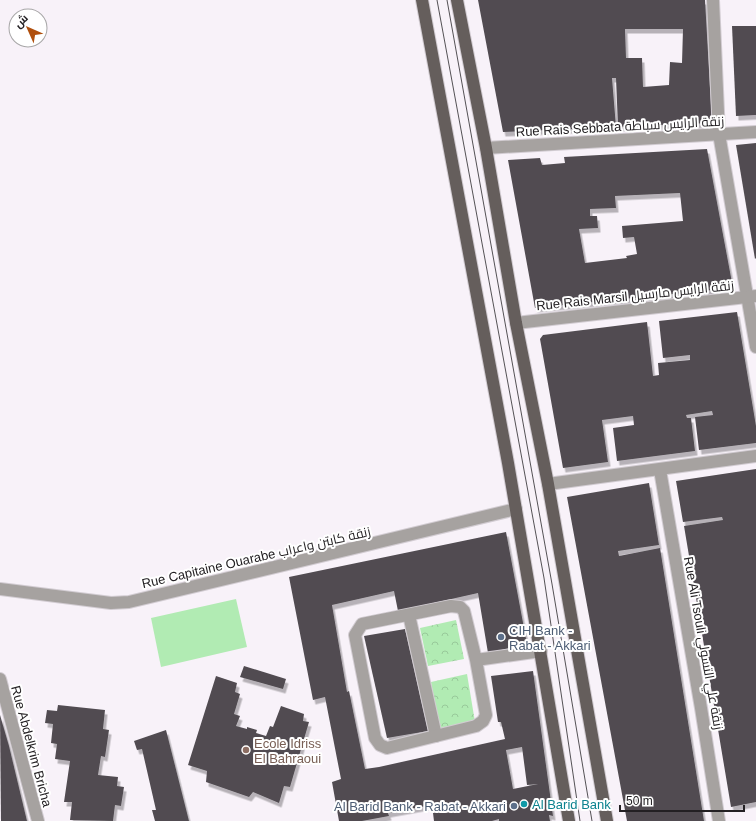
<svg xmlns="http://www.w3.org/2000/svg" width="756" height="821" font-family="Helvetica,Cairo,sans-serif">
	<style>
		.park { fill: url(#park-crowns) }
		.pitch { fill: #b1ebb3 }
		.building { fill: #514c51; fill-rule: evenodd; filter: url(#shadow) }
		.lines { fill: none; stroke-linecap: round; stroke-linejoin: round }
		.minor-casing { stroke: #d2ccd2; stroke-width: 14 }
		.major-casing { stroke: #d2ccd2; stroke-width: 14 }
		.minor { stroke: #a6a2a0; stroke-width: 12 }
		.major { stroke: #655e5c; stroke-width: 12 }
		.tram { stroke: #545155; stroke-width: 1 }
		.service-dot { fill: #5c6f8a; stroke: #fff; stroke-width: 1.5 }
		.education-dot { fill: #8d6e63; stroke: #fff; stroke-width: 1.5 }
		.culture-dot { fill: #0f9aa8; stroke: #fff; stroke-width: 1.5 }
		.labels { text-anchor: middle; stroke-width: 4; stroke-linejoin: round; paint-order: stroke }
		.street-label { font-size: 13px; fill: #232023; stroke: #fff }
		.service-label { font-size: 13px; fill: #4e5e75; stroke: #fff; text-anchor: start }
		.education-label { font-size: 13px; fill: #785e54; stroke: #fff; text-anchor: start }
		.culture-label { font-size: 13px; fill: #0d838f; stroke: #fff; text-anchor: start }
	</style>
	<defs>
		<pattern id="park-crowns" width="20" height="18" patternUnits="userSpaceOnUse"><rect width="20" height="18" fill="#b1ebb3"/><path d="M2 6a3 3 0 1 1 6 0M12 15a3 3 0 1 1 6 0" fill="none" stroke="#98c99a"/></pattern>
		<filter id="shadow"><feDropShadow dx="2.5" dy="4.5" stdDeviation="0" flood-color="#0004"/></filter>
	</defs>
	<rect width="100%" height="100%" fill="#f8f2f9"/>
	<g class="park">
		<polygon points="456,620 464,659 428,666 420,628"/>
		<polygon points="467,674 475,722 440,730 431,682"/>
	</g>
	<polygon class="pitch" points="236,599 247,647 161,667 151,618"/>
	<g class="building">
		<path d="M478,0H705L712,123L618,127L616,78H612L616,127L503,132ZM625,29H683L682,63L670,62L669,85L643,87L642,58H626Z"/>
		<polygon points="732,26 756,26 756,115 736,116"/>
		<polygon points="756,143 756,258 755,259 736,145"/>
		<path d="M707,149L733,288L535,308L508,160L540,158L542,165L565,163L564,157ZM680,193L683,221L622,226L623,238L634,237L637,254L626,256L627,258L585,263L579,229L598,228L597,216H590V209L616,208L615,196Z"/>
		<polygon points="737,312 756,426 756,443 699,450 695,417 713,415 712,411 686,415 687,418 691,418 695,451 617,461 613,428 634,425 633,416 602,420 608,462 563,468 540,339 543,335 647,322 653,376 659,375 658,363 690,360 690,355 663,358 659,321"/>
		<polygon points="756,469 756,802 731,807 684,526 723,520 722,517 683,522 676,481"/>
		<polygon points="649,483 659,545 618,551 619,556 660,548 704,821 627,821 567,497"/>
		<path d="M506,532L527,644L488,653L478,593L398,611L394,591L332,605L347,692L349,691L365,769L379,767L505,739L501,722H498L491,676L533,671L553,816L549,815L550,821H499V819L492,821H434L432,805L388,813L389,816L362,821H339L332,782L341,779L325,697L313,700L289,577ZM522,747L527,785L538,784L513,789L506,750Z"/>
		<polygon points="405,629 428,731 387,738 364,636"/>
		<polygon points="244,666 286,679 283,689 240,677"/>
		<polygon points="216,676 237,683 235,692 240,694 234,714 240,716 236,726 247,729 247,727 257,730 256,733 266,736 270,726 273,727 281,706 304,714 303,721 309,722 290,787 284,786 279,803 253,792 249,797 206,782 207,771 188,765"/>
		<polygon points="58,705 105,710 103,729 109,730 105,757 101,756 98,775 118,777 117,786 124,787 121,806 115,805 113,821 70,820 72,802 64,802 70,761 55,759 57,744 51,743 53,724 45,723 47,710 57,711"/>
		<polygon points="0,715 9,746 27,821 1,821"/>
		<polygon points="166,730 189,821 155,821 152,810 156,810 142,749 137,750 134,741"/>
	</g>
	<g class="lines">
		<defs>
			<g id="minor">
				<polyline points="713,0 719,134 756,347"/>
				<polyline points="486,148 756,132"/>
				<polyline points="516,323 756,296"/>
				<polyline points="660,470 701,708 719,821"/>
				<polyline points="548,484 756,456"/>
				<polyline points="0,589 111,603 129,602 516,509"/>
				<polyline points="409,615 436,736"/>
				<polyline points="476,660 486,715 483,721 476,726 387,748 380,745 375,738 355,635 362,624 451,606 460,607 464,611 476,660 541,651"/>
				<polyline points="0,679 38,821"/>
			</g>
			<g id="major">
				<polyline points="422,0 508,463 569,821"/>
				<polyline points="457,0 486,148 516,323 548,484 607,821"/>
			</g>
		</defs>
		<use href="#minor" class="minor-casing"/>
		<use href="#major" class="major-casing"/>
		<use href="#minor" class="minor"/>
		<use href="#major" class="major"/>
		<g class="tram">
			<polyline points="437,0 544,578 580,821"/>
			<polyline points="447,0 552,584 592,821"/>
		</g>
	</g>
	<g class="service-dot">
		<circle cx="501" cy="637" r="4"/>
		<circle cx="514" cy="806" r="4"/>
	</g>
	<circle class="education-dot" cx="246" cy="750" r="4"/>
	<circle class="culture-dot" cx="524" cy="804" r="4"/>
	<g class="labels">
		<g class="street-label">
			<text transform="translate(620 126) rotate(-3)" y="5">Rue Rais Sebbata زنقة الرايس سباطة</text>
			<text transform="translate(635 295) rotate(-6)" y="5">Rue Rais Marsil زنقة الرايس مارسيل</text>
			<text transform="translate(256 557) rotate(-13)" y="5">Rue Capitaine Ouarabe زنقة كابتن واعراب</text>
			<text transform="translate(704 643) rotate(80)" y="5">Rue Ali Tsouli زنقة علي التسولي</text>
			<text transform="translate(32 746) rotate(75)" y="5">Rue Abdelkrim Bricha</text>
		</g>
		<g class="service-label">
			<text x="509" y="635">CIH Bank -<tspan x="509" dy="15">Rabat - Akkari</tspan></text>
			<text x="506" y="811" text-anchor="end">Al Barid Bank - Rabat - Akkari</text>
		</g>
		<g class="education-label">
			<text x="254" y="748">Ecole Idriss<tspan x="254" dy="15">El Bahraoui</tspan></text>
		</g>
		<g class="culture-label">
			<text x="532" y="809">Al Barid Bank</text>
		</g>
	</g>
	<g transform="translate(28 28) rotate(315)"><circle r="19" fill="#ffffff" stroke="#a7a6a7"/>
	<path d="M0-3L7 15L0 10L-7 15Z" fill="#b04f0d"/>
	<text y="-6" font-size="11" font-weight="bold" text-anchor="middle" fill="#232023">ش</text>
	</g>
	<path d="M620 805v6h124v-6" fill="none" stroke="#232023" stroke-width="2"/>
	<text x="626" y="805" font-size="12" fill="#232023" stroke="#ffffff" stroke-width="3" paint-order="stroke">50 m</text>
</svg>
